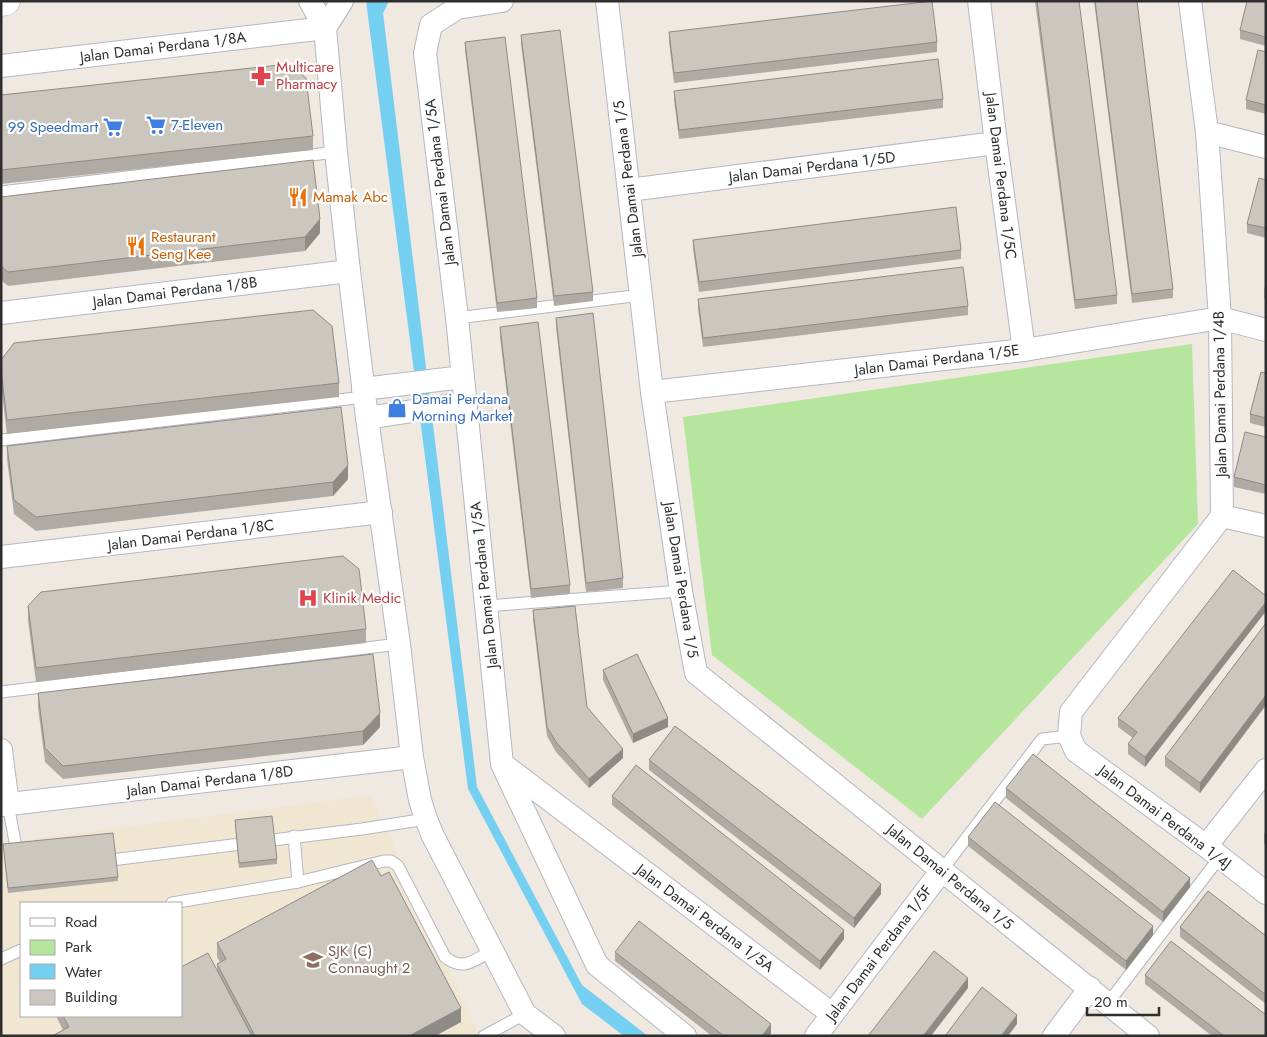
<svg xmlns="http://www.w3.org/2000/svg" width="1267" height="1037" font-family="Jost,sans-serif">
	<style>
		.education { fill: #f0e6d1; fill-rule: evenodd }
		.green { fill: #b6e59e }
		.water { fill: #75cff0 }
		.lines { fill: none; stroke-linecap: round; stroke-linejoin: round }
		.service-casing { stroke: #b4b7c1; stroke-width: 13 }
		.minor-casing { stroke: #b4b7c1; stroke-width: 24 }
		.secondary-casing { stroke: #b4b7c1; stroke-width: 29 }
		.service { stroke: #fff; stroke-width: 11 }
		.minor { stroke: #fff; stroke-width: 22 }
		.secondary { stroke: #fff; stroke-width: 28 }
		.wall { fill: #afaba4 }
		.shaded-wall { fill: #8e8b86 }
		.building { fill: #cbc7bf; stroke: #8e8b86 }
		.labels { text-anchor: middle; stroke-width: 4.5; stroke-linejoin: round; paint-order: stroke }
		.street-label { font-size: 15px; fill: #2e2e2e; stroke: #fff }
		.health-label { font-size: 15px; fill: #be3a42; stroke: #fff; text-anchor: start }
		.shop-label { font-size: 15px; fill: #366cbe; stroke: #fff; text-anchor: start }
		.food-label { font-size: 15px; fill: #c56008; stroke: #fff; text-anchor: start }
		.education-label { font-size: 15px; fill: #785e54; stroke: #fff; text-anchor: start }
	</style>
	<rect width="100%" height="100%" fill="#efe9e1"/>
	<path class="education" d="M371,795L479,1036H1V843ZM21,903H181V1016H21Z"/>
	<polygon class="green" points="1192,344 1198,524 922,819 712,655 683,417"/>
	<polygon class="water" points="366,1 389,1 383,13 477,787 582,985 648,1036 624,1036 582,1004 468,789"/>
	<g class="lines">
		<defs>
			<g id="service">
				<polyline points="1,192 336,152"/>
				<polyline points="457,318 641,295"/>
				<polyline points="1,440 364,397"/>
				<polyline points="486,606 681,591"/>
				<polyline points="1,692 399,644"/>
				<polyline points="8,805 18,857"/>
				<polyline points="103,861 362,829 426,819"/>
				<polyline points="942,870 1042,739 1069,736"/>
				<path d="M298,882L384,861H391L398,866L445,957C464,972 474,960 493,950"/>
				<polyline points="172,903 298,882 294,836"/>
				<polyline points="1,959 21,950"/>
				<polyline points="1108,1003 1220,857"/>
				<polyline points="484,1036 525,1014"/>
			</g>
			<g id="minor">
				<polyline points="310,1 325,28 336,152 349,271 367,418 399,644 412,757 420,800 426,819 433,836 525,1014 554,1036"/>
				<polyline points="502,1 457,8 431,25 425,53 457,318 502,764 597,965 685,1036"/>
				<polyline points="607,1 652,392 681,591 696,673 1148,1036"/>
				<polyline points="979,1 996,143 1024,350"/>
				<polyline points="1190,1 1207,132 1220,318 1222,516 1071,712 1069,736 1076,751 1206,846 1266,893"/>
				<polyline points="325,28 342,1"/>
				<polyline points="1,66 325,28"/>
				<polyline points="1207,132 1266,147"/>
				<polyline points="629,190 996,143"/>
				<polyline points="1,313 349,271"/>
				<polyline points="363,389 463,377"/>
				<polyline points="652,392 1024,350 1220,318 1266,330"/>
				<polyline points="367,418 465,403"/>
				<polyline points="1222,516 1266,526"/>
				<polyline points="1,557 381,512"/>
				<polyline points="1,750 8,805"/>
				<polyline points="505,766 832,1014"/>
				<polyline points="1,805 412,757"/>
				<polyline points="1206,846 1266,770"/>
				<polyline points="816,1036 942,870"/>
				<polyline points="1054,1036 1090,988"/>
			</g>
			<polyline id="secondary" points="1,2 6,1"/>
		</defs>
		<use href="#service" class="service-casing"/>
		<use href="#minor" class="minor-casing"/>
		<use href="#secondary" class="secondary-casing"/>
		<use href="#service" class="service"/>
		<use href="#minor" class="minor"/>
		<use href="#secondary" class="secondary"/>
	</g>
	<g class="wall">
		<polygon points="1035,1 1079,1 1117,295 1117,304 1075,309"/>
		<polygon points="1094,1 1137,1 1173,289 1173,298 1132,303"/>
		<polygon points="1266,1 1266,46 1240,39 1240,30"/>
		<polygon points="669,32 937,42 937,52 674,83 669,42"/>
		<polygon points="521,35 593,292 593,301 554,306 521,44"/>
		<polygon points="465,42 537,298 537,308 497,312 465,51"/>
		<polygon points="1266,52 1266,114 1246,109 1246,100"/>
		<polygon points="674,91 943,99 943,108 679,139 674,100"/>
		<polygon points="1,95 313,136 313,150 1,184"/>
		<polygon points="1266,180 1266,238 1247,233 1247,224"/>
		<polygon points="1,197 320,233 305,251 8,286 1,280"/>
		<polygon points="693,240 961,250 961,259 699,292 693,249"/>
		<polygon points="1266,282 1266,299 1264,298 1264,289"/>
		<polygon points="698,299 968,306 968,315 703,347 698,309"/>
		<polygon points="556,318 623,578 623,588 586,592 556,327"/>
		<polygon points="500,327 570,585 570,594 531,598 500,337"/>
		<polygon points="1,360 339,383 339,397 7,434 1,384"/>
		<polygon points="1266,373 1266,427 1250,423 1250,414"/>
		<polygon points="1266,437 1266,494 1234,487 1234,477"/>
		<polygon points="7,446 348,479 333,496 36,531 14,514 7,459"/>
		<polygon points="1266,596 1266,611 1145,767 1128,754 1128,744 1133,738 1118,727 1118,718"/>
		<polygon points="28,606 366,629 366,643 36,682 28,620"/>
		<polygon points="533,610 587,707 623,758 589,788 556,752 547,736 533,620"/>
		<polygon points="1266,623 1266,705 1200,793 1165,766 1165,757"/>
		<polygon points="603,670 668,727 633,743 603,680"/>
		<polygon points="38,693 380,727 363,745 63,779 45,762 38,707"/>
		<polygon points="649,760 881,894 854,928 649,770"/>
		<polygon points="1006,788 1190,887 1163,922 1006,798"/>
		<polygon points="612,796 844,939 820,970 612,805"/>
		<polygon points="235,820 277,859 277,864 239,868"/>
		<polygon points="1266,831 1266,845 1264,844 1264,834"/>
		<polygon points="968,837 1153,935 1126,970 968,846"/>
		<polygon points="3,844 118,877 118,881 8,893"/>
		<polygon points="381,876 461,1022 435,1036 52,1036 63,1030 56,1016 181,1016 217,969 217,964 220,962 217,957 217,943"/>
		<polygon points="1180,927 1266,936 1266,1004 1180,937"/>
		<polygon points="615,952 771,1033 769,1036 712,1036 615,961"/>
		<polygon points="1145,975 1266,1036 1212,1036 1145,984"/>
	</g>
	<g class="shaded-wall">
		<polygon points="320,219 320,233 305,251 305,237"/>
		<polygon points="348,465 348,479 333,496 333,482"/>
		<polygon points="1266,602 1266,611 1145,767 1145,757"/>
		<polygon points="1266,695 1266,705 1200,793 1200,783"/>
		<polygon points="380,713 380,727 363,745 363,731"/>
		<polygon points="668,718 668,727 633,743 633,734"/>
		<polygon points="623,749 623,758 589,788 589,779"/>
		<polygon points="1190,878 1190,887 1163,922 1163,912"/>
		<polygon points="881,884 881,894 854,928 854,918"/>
		<polygon points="1153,926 1153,935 1126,970 1126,961"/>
		<polygon points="844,930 844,939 820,970 820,961"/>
		<polygon points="968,978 968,988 931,1036 923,1036"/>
		<polygon points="461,1008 461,1022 435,1036 409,1036"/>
		<polygon points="1017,1015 1017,1024 1008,1036 1001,1036"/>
		<polygon points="771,1024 771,1033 769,1036 762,1036"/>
	</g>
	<g class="building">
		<polygon points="932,1 937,42 674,73 669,32"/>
		<polygon points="1037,1 1079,1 1117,295 1075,300"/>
		<polygon points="1095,1 1137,1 1173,289 1132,294"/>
		<polygon points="1247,1 1266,1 1266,37 1240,30"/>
		<polygon points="560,30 593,292 554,296 521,35"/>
		<polygon points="505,37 537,298 497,303 465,42"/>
		<polygon points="1258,50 1266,52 1266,105 1246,100"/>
		<polygon points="938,59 943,99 679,130 674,91"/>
		<polygon points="289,64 306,78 313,136 1,170 1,95"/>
		<polygon points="313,160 320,219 305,237 8,272 1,266 1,197"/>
		<polygon points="1259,178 1266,180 1266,228 1247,224"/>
		<polygon points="956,207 961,250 699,282 693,240"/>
		<polygon points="963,267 968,306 703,338 698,299"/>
		<polygon points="313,310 332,326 339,383 7,420 1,370 1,360 14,343"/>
		<polygon points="593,313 623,578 586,583 556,318"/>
		<polygon points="538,322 570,585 531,589 500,327"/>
		<polygon points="1261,372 1266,373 1266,418 1250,414"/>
		<polygon points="341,407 348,465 333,482 36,517 14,500 7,446"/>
		<polygon points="1245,432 1266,437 1266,485 1234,477"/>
		<polygon points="343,556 359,569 366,629 36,668 28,606 41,592"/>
		<polygon points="1233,570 1266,596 1266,602 1145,757 1128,744 1137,732 1118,718"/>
		<polygon points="575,606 587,707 623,749 589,779 556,742 547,727 533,610"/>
		<polygon points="1266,623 1266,695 1200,783 1165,757"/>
		<polygon points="373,654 380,713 363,731 63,766 45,748 38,693"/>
		<polygon points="637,654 668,718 633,734 603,670"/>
		<polygon points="675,726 881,884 854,918 649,760"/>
		<polygon points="1033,754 1190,878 1163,912 1006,788"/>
		<polygon points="636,765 844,930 820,961 612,796"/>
		<polygon points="995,802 1153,926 1126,961 968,837"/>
		<polygon points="272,816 277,859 239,863 235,820"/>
		<polygon points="113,833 118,877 8,888 3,844"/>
		<polygon points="372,860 381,876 389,872 461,1008 409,1036 255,1036 217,964 226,959 217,943"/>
		<polygon points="1208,891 1266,936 1266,995 1180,927"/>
		<polygon points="639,921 771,1024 762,1036 724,1036 615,952"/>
		<polygon points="1171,941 1266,1015 1266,1036 1224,1036 1145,975"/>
		<polygon points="934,951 968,978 923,1036 868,1036"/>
		<polygon points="208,953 252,1036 52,1036 69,1027 63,1016 181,1016 181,967"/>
		<polygon points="982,987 1017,1015 1001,1036 945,1036"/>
	</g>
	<defs>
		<symbol id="pharmacy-bare" viewBox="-9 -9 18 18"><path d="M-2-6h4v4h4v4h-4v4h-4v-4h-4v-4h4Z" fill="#e0444e" stroke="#fff" stroke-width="2.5" paint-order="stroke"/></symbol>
		<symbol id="supermarket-bare" viewBox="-9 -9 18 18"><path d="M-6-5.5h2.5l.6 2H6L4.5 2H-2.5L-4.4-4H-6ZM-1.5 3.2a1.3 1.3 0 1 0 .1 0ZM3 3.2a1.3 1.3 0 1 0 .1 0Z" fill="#3f7fe0" stroke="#fff" stroke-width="2.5" paint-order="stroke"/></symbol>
		<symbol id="restaurant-bare" viewBox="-9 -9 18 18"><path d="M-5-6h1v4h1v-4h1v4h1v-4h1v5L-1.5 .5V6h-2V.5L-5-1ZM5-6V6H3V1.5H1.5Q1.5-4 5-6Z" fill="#e8710a" stroke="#fff" stroke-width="2.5" paint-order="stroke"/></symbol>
		<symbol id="shop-bare" viewBox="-9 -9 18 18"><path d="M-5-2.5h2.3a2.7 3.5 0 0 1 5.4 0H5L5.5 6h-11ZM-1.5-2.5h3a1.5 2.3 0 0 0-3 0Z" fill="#3f7fe0" stroke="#fff" stroke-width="2.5" paint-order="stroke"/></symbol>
		<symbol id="hospital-bare" viewBox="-9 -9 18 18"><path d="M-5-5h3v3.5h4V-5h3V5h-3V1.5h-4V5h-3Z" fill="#e0444e" stroke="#fff" stroke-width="2.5" paint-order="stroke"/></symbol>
		<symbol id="school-bare" viewBox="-9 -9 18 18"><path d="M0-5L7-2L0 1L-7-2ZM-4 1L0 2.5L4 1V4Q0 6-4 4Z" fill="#8d6e63" stroke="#fff" stroke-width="2.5" paint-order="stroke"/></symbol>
	</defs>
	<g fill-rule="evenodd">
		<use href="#pharmacy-bare" x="247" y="62" width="28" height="28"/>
		<use href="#supermarket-bare" x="142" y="111" width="28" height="28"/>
		<use href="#supermarket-bare" x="99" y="113" width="28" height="28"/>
		<use href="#restaurant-bare" x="284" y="183" width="28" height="28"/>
		<use href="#restaurant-bare" x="122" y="232" width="28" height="28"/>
		<use href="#shop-bare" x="383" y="394" width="28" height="28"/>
		<use href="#hospital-bare" x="294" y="584" width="28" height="28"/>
		<use href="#school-bare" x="299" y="946" width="28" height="28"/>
	</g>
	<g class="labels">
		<g class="street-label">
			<text transform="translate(163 47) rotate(-7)" y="5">Jalan Damai Perdana 1/8A</text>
			<text transform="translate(812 167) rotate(-7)" y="5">Jalan Damai Perdana 1/5D</text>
			<text transform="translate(1001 176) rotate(83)" y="5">Jalan Damai Perdana 1/5C</text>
			<text transform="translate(628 179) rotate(-97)" y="5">Jalan Damai Perdana 1/5</text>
			<text transform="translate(440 182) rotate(-97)" y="5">Jalan Damai Perdana 1/5A</text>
			<text transform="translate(175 292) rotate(-7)" y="5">Jalan Damai Perdana 1/8B</text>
			<text transform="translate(937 360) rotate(-7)" y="5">Jalan Damai Perdana 1/5E</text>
			<text transform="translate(1220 394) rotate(-91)" y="5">Jalan Damai Perdana 1/4B</text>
			<text transform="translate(191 535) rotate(-7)" y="5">Jalan Damai Perdana 1/8C</text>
			<text transform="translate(681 580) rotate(81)" y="5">Jalan Damai Perdana 1/5</text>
			<text transform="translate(484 585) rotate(-96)" y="5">Jalan Damai Perdana 1/5A</text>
			<text transform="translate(210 781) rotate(-7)" y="5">Jalan Damai Perdana 1/8D</text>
			<text transform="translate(1165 817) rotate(37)" y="5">Jalan Damai Perdana 1/4J</text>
			<text transform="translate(950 877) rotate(39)" y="5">Jalan Damai Perdana 1/5</text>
			<text transform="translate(705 918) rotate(37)" y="5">Jalan Damai Perdana 1/5A</text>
			<text transform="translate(879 953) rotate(-53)" y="5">Jalan Damai Perdana 1/5F</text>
		</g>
		<g class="health-label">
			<text x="276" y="72">Multicare<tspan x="276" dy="17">Pharmacy</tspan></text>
			<text x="323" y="603">Klinik Medic</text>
		</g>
		<g class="shop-label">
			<text x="171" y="130">7-Eleven</text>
			<text x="98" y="132" text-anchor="end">99 Speedmart</text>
			<text x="412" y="404">Damai Perdana<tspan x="412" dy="17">Morning Market</tspan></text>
		</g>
		<g class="food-label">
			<text x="313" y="202">Mamak Abc</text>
			<text x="151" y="242">Restaurant<tspan x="151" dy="17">Seng Kee</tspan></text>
		</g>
		<g class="education-label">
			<text x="328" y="956">SJK (C)<tspan x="328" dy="17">Connaught 2</tspan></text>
		</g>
	</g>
	<rect width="1267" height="1037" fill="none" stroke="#2e2e2e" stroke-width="5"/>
	<rect x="20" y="902" width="162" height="115" fill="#ffffff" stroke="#ababab"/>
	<rect x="30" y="918" width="25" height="8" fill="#ffffff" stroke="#ababab"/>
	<text x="65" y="927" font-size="15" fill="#2e2e2e">Road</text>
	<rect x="30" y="940" width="25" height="15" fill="#b6e59e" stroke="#ababab"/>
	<text x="65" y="952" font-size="15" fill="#2e2e2e">Park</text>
	<rect x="30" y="964" width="25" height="15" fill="#75cff0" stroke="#ababab"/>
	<text x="65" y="977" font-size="15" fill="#2e2e2e">Water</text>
	<rect x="30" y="990" width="25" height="15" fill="#cbc7bf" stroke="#ababab"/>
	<text x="65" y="1002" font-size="15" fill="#2e2e2e">Building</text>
	<path d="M1087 1007v8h72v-8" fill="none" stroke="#2e2e2e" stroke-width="2.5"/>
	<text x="1094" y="1007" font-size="15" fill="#2e2e2e" stroke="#ffffff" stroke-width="4" paint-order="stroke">20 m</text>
</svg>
